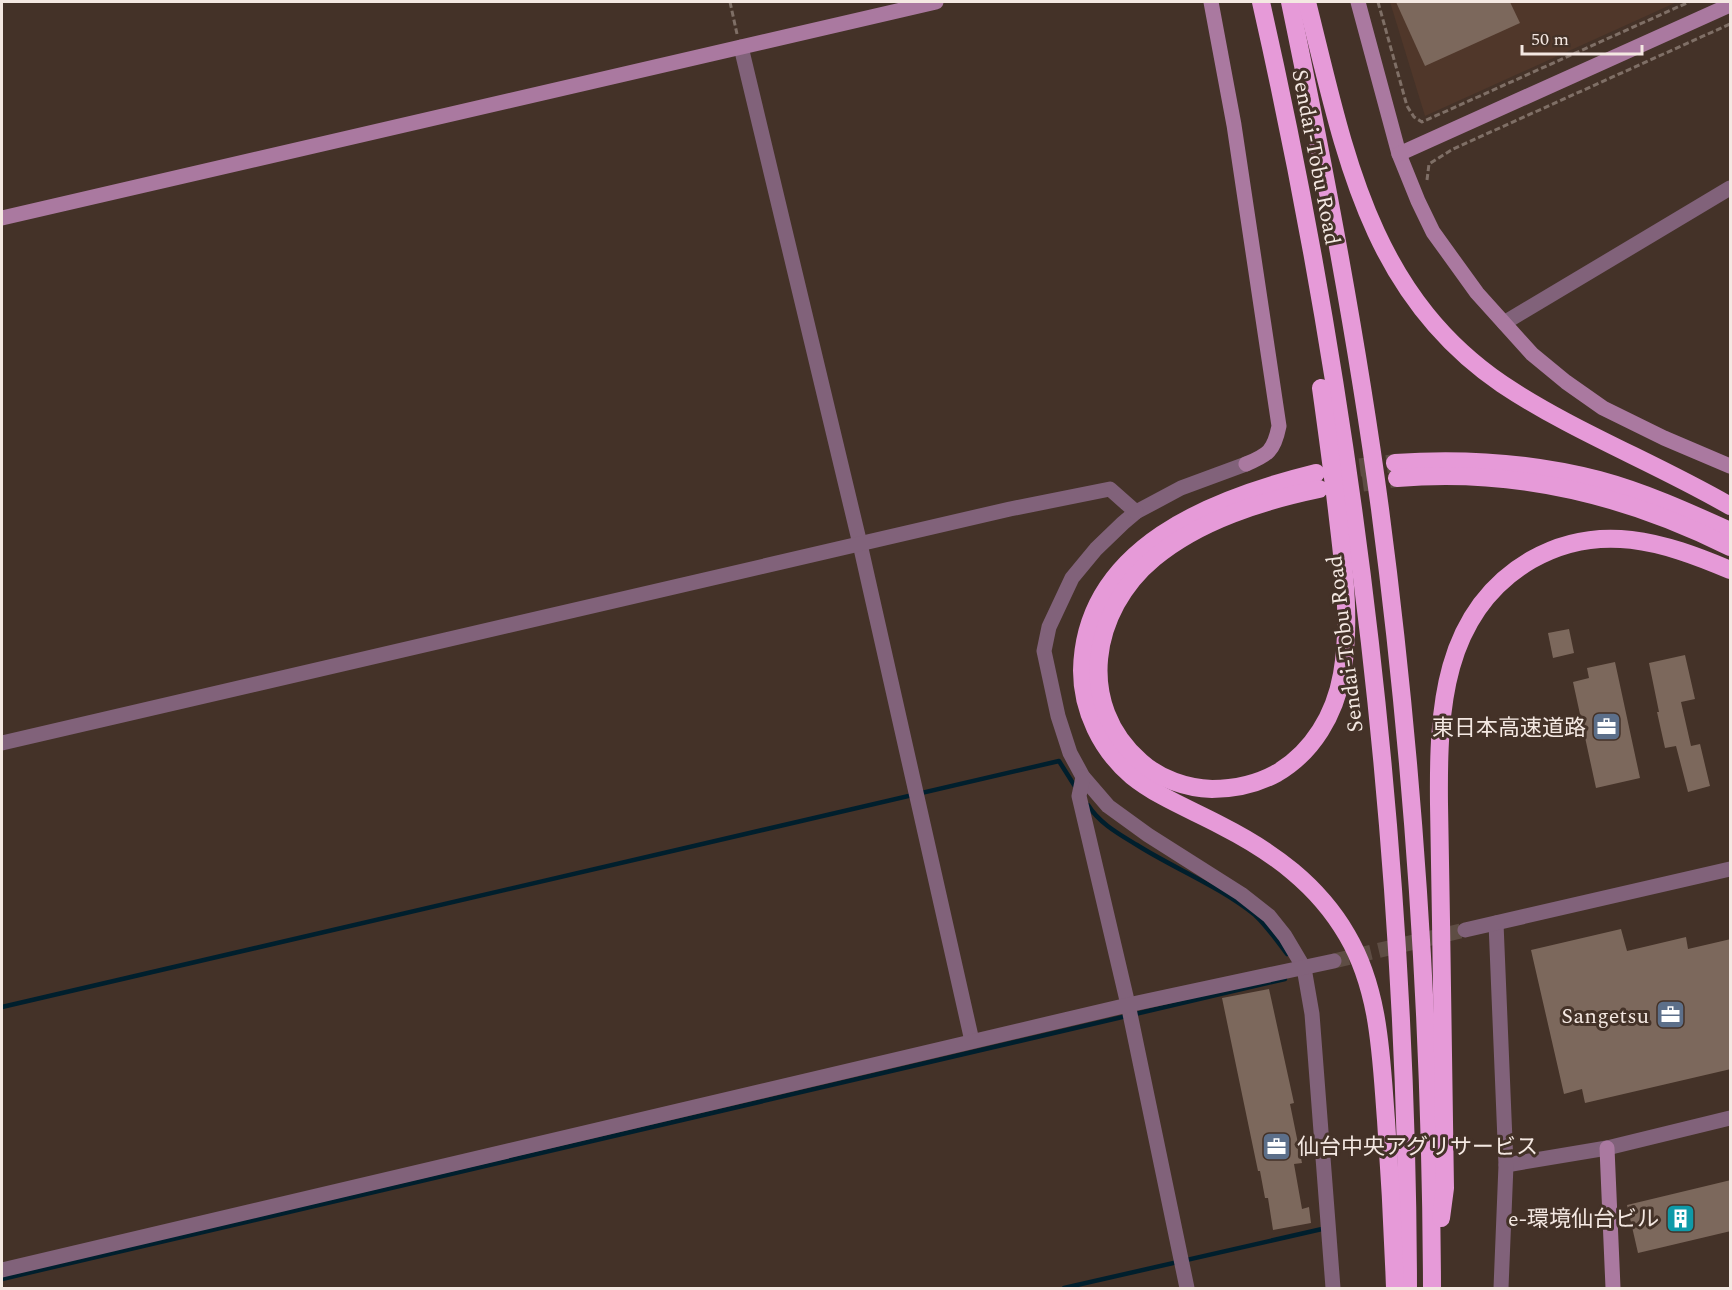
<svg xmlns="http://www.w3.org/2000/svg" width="1732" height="1290" font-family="Spectral,'Noto Sans JP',serif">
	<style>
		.built { fill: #50372a }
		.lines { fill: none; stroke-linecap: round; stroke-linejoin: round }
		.stream { stroke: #001f2d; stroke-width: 4.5 }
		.building { fill: #7c685c }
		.street-tunnel { stroke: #5e4d44; stroke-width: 15; stroke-dasharray: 15 8; stroke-linecap: butt }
		.highway-tunnel { stroke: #5e4d44; stroke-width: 18; stroke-dasharray: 18 9; stroke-linecap: butt }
		.path { stroke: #7f6f66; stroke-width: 3; stroke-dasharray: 6 3; stroke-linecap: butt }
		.street { stroke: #81627a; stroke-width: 15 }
		.secondary { stroke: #aa79a0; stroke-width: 15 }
		.highway { stroke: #e69ad8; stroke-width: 18 }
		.labels { text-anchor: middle; stroke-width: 6; stroke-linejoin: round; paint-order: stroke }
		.street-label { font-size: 22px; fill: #f4e8e2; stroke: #443228 }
		.poi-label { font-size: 22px; fill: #f4e8e2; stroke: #443228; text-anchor: end }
	</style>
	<rect width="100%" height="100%" fill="#443228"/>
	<polygon class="built" points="1390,2 1677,2 1425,116"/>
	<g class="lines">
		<g class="stream">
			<path d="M1088,805C1099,823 1119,834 1137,845C1175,869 1219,886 1255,915C1267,926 1277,941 1287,954"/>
			<polyline points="2,1007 1059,761 1076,788"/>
			<polyline points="2,1279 1285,979"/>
			<polyline points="1064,1288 1322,1229"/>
		</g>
	</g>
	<g class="building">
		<polygon points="1396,2 1510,2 1520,23 1425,66"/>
		<polygon points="1569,629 1574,653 1553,658 1548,633"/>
		<polygon points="1685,655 1695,699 1681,702 1691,746 1700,744 1710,786 1688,792 1676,746 1665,748 1657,712 1659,712 1649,663"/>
		<polygon points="1615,662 1640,778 1596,788 1573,682 1589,678 1587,668"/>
		<polygon points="1621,929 1627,951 1686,937 1688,949 1731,939 1731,1069 1585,1103 1582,1089 1564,1094 1531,950"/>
		<polygon points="1269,989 1294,1103 1290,1104 1302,1163 1294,1164 1302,1209 1309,1207 1311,1223 1273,1230 1268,1198 1265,1198 1260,1171 1258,1171 1222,998"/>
		<polygon points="1731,1180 1731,1231 1638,1253 1627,1205"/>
	</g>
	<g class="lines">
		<polyline class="street-tunnel" points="1334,961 1465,930"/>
		<g class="highway-tunnel">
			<polyline points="1333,471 1395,463"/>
			<polyline points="1336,486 1397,478"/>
		</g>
		<g class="path">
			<polyline points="730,2 737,34"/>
			<polyline points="1378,2 1407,106 1414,117 1422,122 1689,2"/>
			<polyline points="1427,180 1429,164 1453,149 1730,24"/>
		</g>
		<g class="street">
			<polyline points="741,47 860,544 972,1041"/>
			<polyline points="1504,323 1730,188"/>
			<polyline points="1246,464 1181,488 1136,512 1123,523 1096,549 1072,578 1049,627 1044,651 1058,716 1070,753 1083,777 1108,806 1148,835 1241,894 1269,916 1285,936 1304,968 1312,1014 1333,1288"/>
			<polyline points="2,743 1010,509 1110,489 1136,512"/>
			<polyline points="1083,777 1079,796 1129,1009 1187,1288"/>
			<polyline points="1496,923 1506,1165 1607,1148 1730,1118"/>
			<polyline points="1465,930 1730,869"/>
			<polyline points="2,1270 1128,1005 1334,961"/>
			<polyline points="1501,1288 1506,1165"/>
		</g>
		<g class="secondary">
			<path d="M1211,2L1234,125L1279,426C1274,451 1268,455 1246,464"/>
			<polyline points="1358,2 1399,154 1418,201 1433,232 1477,293 1532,354 1566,382 1603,408 1664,438 1730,466"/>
			<polyline points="1399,154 1730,5"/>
			<polyline points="2,218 936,2"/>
			<polyline points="1607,1148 1613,1288"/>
		</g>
		<g class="highway">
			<path d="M1261,2C1356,421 1407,859 1408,1288"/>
			<path d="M1290,2C1325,170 1357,338 1380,509C1414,767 1431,1028 1432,1288"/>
			<path d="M1307,2C1344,148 1367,292 1502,384C1574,432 1656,463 1730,506"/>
			<path d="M1395,463C1463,458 1532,463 1599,480C1644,492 1688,512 1730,531"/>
			<path d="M1316,473C1215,498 1084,546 1082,671C1082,710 1101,750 1132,776C1158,797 1192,810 1222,826C1273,852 1318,885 1347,935C1380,991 1381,1057 1386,1120C1390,1176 1393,1232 1395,1288"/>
			<path d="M1397,478C1514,468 1626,495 1730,547"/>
			<path d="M1319,489C1262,501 1200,520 1154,558C1091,610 1075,705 1141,762C1160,779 1186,788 1212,789C1235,789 1257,784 1277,773C1313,752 1335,714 1342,674C1351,623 1344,569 1338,519C1333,475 1327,431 1321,388"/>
			<path d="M1441,1218L1445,1188C1444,1099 1443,1010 1441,921C1440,882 1440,843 1439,804C1438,711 1442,612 1531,560C1599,521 1664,542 1730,570"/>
		</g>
	</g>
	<defs>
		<symbol id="office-square" viewBox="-11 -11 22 22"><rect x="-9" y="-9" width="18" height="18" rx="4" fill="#5c6f8a" stroke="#443228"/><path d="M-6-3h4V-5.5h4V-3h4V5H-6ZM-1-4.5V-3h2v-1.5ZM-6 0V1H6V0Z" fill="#fff"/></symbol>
		<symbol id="building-square" viewBox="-11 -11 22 22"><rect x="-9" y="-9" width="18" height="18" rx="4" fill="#0f9aa8" stroke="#443228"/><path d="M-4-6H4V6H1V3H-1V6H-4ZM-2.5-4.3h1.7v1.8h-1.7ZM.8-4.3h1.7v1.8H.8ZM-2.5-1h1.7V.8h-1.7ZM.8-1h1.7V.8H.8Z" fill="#fff"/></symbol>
	</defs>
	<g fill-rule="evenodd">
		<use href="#office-square" x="1590" y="710" width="33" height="33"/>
		<use href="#office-square" x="1654" y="998" width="33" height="33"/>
		<use href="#office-square" x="1260" y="1130" width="33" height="33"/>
		<use href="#building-square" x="1664" y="1202" width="33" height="33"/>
	</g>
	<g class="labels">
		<g class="street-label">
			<text transform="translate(1317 157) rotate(79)" y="8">Sendai-Tobu Road</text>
			<text transform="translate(1344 644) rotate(-97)" y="8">Sendai-Tobu Road</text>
		</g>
		<g class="poi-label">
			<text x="1586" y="735">東日本高速道路</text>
			<text x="1649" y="1023">Sangetsu</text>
			<text x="1297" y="1154" text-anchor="start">仙台中央アグリサービス</text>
			<text x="1659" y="1226">e-環境仙台ビル</text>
		</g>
	</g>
	<rect width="1732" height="1290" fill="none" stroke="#f4e8e2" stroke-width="6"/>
	<path d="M1522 45v9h120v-9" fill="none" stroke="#f4e8e2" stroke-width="3"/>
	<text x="1531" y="45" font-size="18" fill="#f4e8e2" stroke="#443228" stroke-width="4.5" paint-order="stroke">50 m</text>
</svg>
